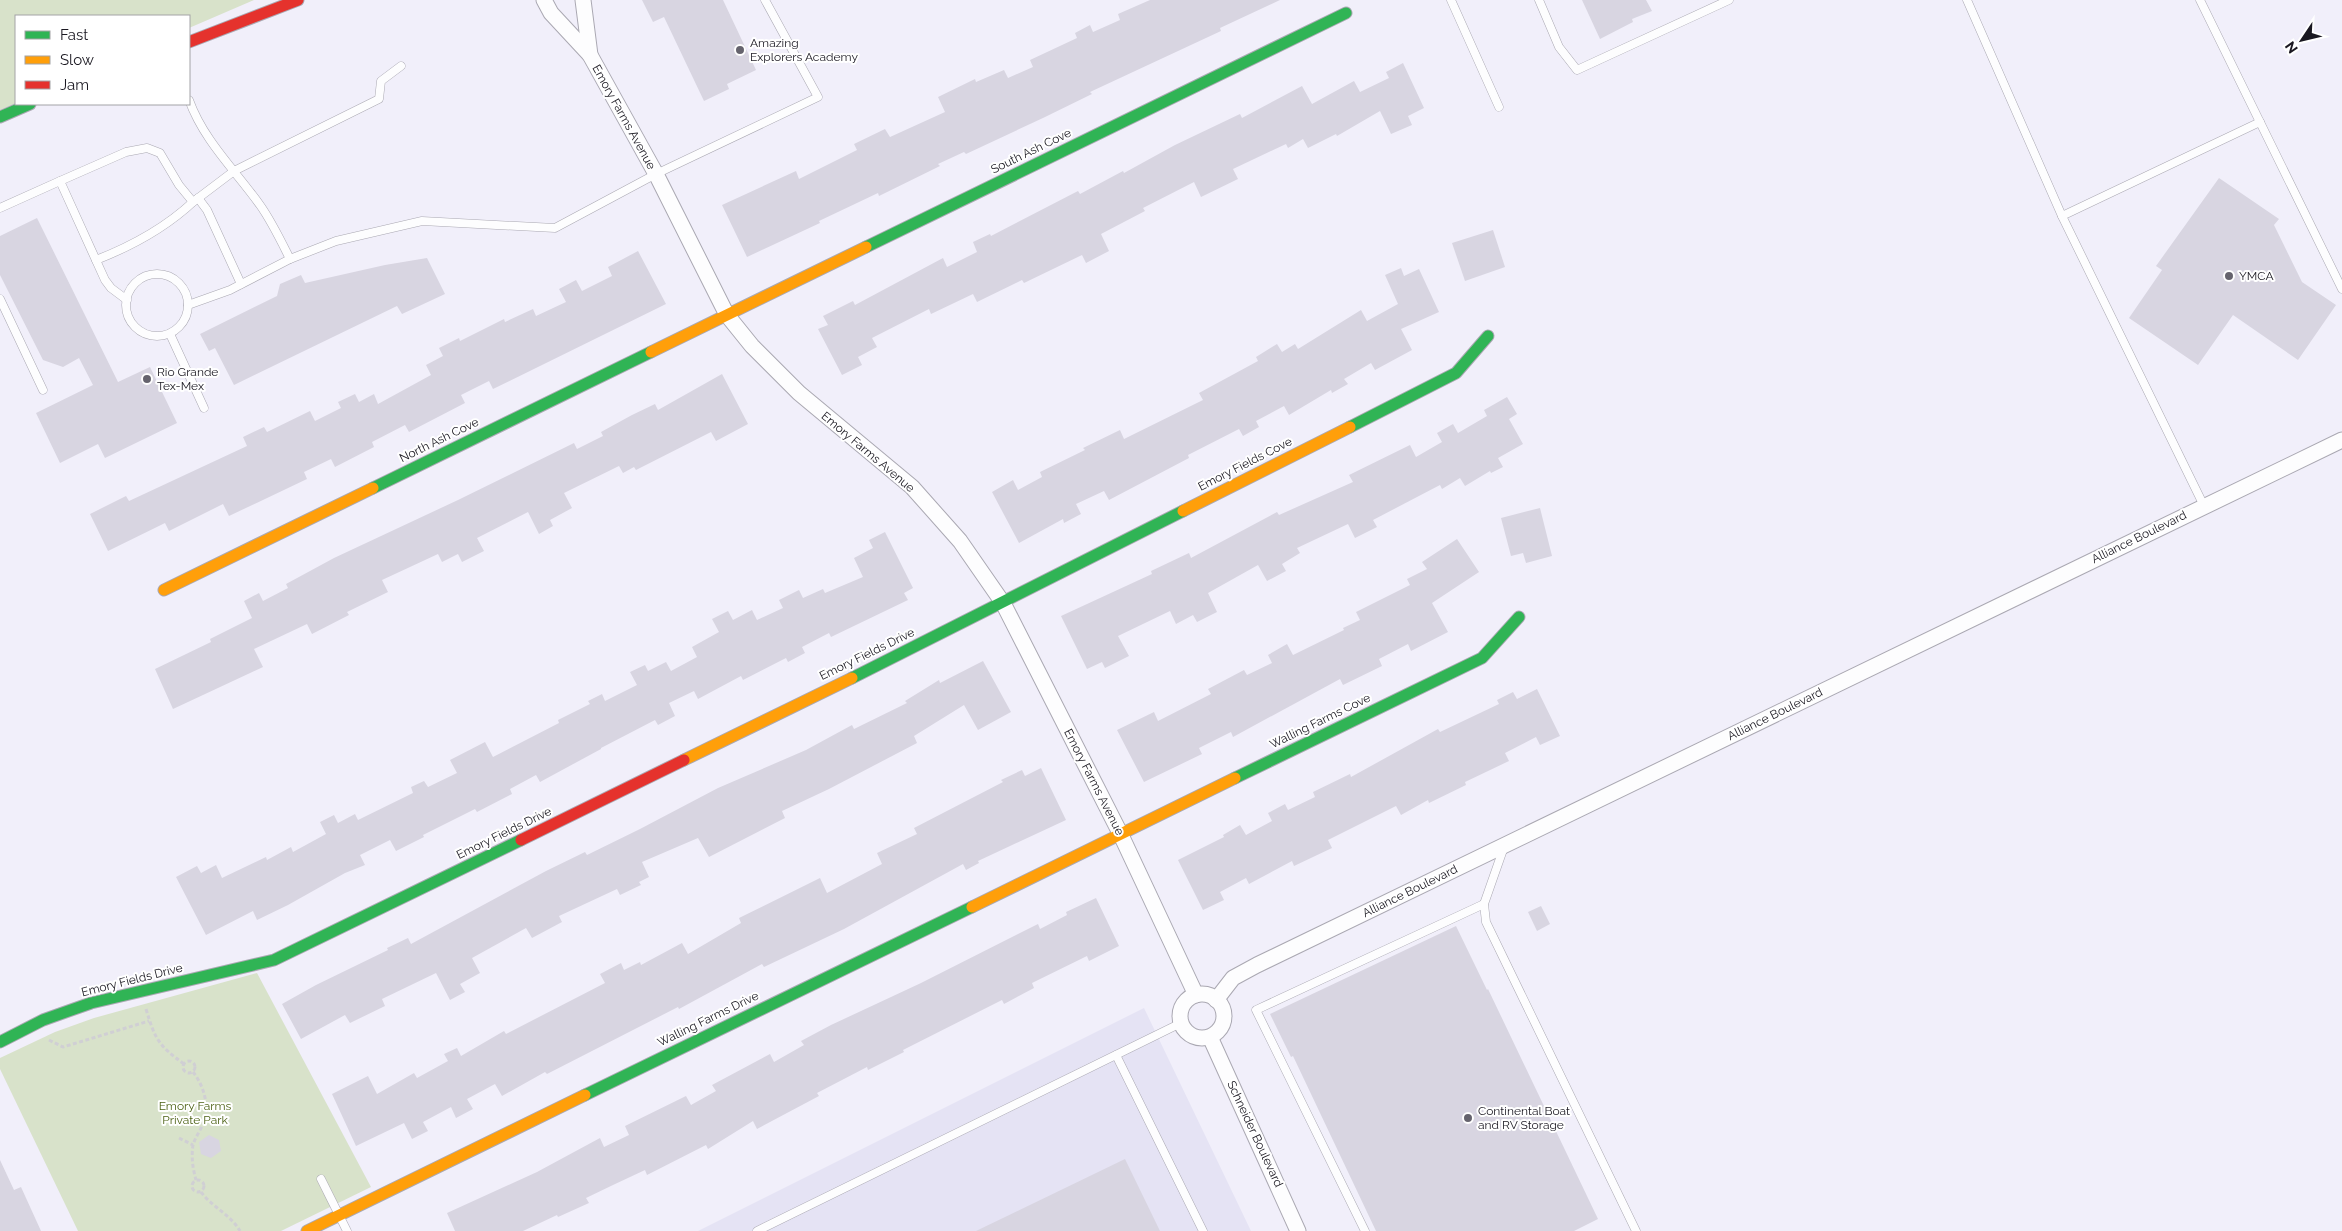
<svg xmlns="http://www.w3.org/2000/svg" width="2342" height="1231" font-family="Raleway,sans-serif">
	<style>
		.industrial { fill: #e5e3f4 }
		.green { fill: #d8e2ca }
		.building { fill: #d8d5e1 }
		.lines { fill: none; stroke-linecap: round; stroke-linejoin: round }
		.lane-casing { stroke: #aaa8b2; stroke-width: 9 }
		.street-casing { stroke: #aaa8b2; stroke-width: 17 }
		.fast-casing { stroke: #aaa8b2; stroke-width: 13 }
		.slow-casing { stroke: #aaa8b2; stroke-width: 13 }
		.jam-casing { stroke: #aaa8b2; stroke-width: 13 }
		.path { stroke: #d0cfd4; stroke-width: 3; stroke-dasharray: 4 2.5; stroke-linecap: butt }
		.lane { stroke: #fdfdfe; stroke-width: 8 }
		.street { stroke: #fdfdfe; stroke-width: 15 }
		.fast { stroke: #30b455; stroke-width: 11 }
		.slow { stroke: #ff9f0a; stroke-width: 11 }
		.jam { stroke: #e5322d; stroke-width: 11 }
		.poi-dot { fill: #65636d; stroke: #fff; stroke-width: 2 }
		.labels { text-anchor: middle; stroke-width: 4; stroke-linejoin: round; paint-order: stroke }
		.poi-label { font-size: 12px; fill: #1a1821; stroke: #fff; text-anchor: start }
		.street-label { font-size: 12px; fill: #1a1821; stroke: #fff }
		.park-label { font-size: 12px; fill: #4c6114; stroke: #fff }
	</style>
	<rect width="100%" height="100%" fill="#f1effa"/>
	<polygon class="industrial" points="1144,1008 1251,1231 698,1231"/>
	<g class="green">
		<polygon points="0,0 254,0 189,28 189,16 16,16 16,103 0,110"/>
		<polygon points="257,973 371,1187 281,1231 78,1231 0,1069 0,1058 55,1032 94,1018"/>
	</g>
	<g class="building">
		<polygon points="642,0 723,0 756,70 727,84 729,89 704,101 664,17 653,22"/>
		<polygon points="1150,0 1280,0 1220,28 1221,31 1090,92 1092,94 1043,118 966,154 964,152 938,164 940,166 879,196 878,193 819,221 820,223 747,257 722,205 796,171 799,179 857,150 854,144 885,129 890,137 945,112 938,97 975,79 976,82 1004,70 1008,78 1033,67 1030,60 1077,38 1075,33 1090,25 1093,32 1120,20 1118,14"/>
		<polygon points="1582,0 1646,0 1652,11 1632,19 1633,22 1600,39"/>
		<polygon points="1403,63 1424,108 1408,116 1412,125 1391,134 1380,111 1337,136 1336,134 1308,148 1303,139 1288,148 1286,144 1233,169 1238,179 1201,197 1194,182 1143,208 1145,211 1101,234 1109,251 1086,263 1082,255 1024,283 1022,280 977,302 973,294 931,314 929,309 872,338 877,347 858,357 862,365 842,375 818,329 828,325 823,316 853,301 855,305 943,258 947,267 977,252 973,242 990,234 991,236 1078,191 1080,194 1123,171 1124,173 1175,145 1240,114 1242,118 1302,86 1312,104 1354,81 1360,92 1389,78 1386,72"/>
		<polygon points="2219,178 2279,219 2274,225 2302,282 2336,305 2298,360 2233,315 2198,365 2129,318 2162,270 2156,266"/>
		<polygon points="37,218 118,382 150,367 177,423 105,458 98,444 60,463 36,413 93,385 79,358 63,367 43,360 0,275 0,236"/>
		<polygon points="1493,230 1505,267 1465,281 1452,243"/>
		<polygon points="638,251 666,304 493,389 489,381 461,395 465,403 409,432 405,425 372,442 374,447 335,467 331,459 304,472 307,479 229,516 223,504 169,531 165,523 108,551 90,514 126,496 129,501 247,446 243,437 264,427 267,432 310,411 315,421 341,408 338,402 355,394 359,402 374,394 378,404 431,375 426,365 443,356 439,348 459,338 460,341 504,319 505,322 533,309 536,316 566,302 559,289 576,280 582,291 612,276 608,267"/>
		<polygon points="427,258 445,294 402,314 397,306 234,385 215,348 209,351 200,334 277,296 280,284 301,275 305,283 385,265"/>
		<polygon points="1401,268 1404,276 1419,269 1439,312 1401,329 1412,350 1375,370 1371,363 1344,379 1348,384 1332,393 1331,390 1289,415 1284,406 1256,421 1259,427 1243,436 1239,429 1188,455 1189,458 1109,500 1104,491 1076,504 1081,514 1064,523 1063,519 1019,543 992,492 1013,480 1018,490 1042,477 1040,472 1085,450 1083,448 1120,430 1124,439 1203,400 1199,393 1258,361 1256,357 1277,344 1282,352 1295,344 1298,349 1361,310 1367,321 1398,304 1385,275"/>
		<polygon points="722,374 748,424 716,441 711,432 636,470 634,467 623,473 619,466 564,493 572,508 550,520 553,526 539,534 528,512 477,538 484,551 462,562 458,554 442,562 438,554 382,580 388,592 347,612 349,615 312,634 307,624 254,649 263,667 173,709 155,669 211,642 210,639 252,618 244,601 259,593 263,601 288,588 286,584 334,558 458,500 574,443 577,449 603,436 601,432 632,415 655,404 658,410"/>
		<polygon points="1507,397 1517,414 1509,419 1523,444 1498,458 1503,467 1491,473 1490,471 1465,486 1460,478 1442,489 1440,485 1373,520 1377,527 1355,538 1348,524 1297,548 1300,553 1282,564 1286,571 1267,581 1258,565 1208,593 1217,612 1197,622 1193,615 1176,624 1170,611 1118,636 1129,656 1105,668 1102,662 1087,669 1061,616 1152,574 1151,571 1189,553 1191,558 1277,512 1279,515 1353,482 1349,475 1410,445 1416,457 1442,442 1437,433 1453,424 1458,433 1487,416 1484,410"/>
		<polygon points="1540,508 1552,556 1526,563 1523,553 1511,556 1501,518"/>
		<polygon points="885,532 913,588 904,593 908,600 831,637 829,633 802,647 805,653 788,662 786,658 743,680 741,676 698,699 694,691 669,703 675,716 658,725 655,720 601,748 601,749 540,782 536,775 510,789 512,794 477,812 475,809 423,835 424,837 396,851 390,840 360,855 365,865 345,873 288,905 257,920 253,911 206,935 176,877 197,866 201,873 216,865 222,878 266,857 267,860 291,847 293,852 326,834 320,822 334,815 338,823 355,814 358,820 413,793 411,787 424,781 428,787 457,773 450,760 485,742 493,757 559,723 558,720 590,704 588,701 602,694 605,701 637,685 630,672 645,665 648,671 666,662 671,671 697,657 692,647 719,632 712,619 728,611 733,620 752,610 757,620 783,608 779,600 799,590 803,598 823,589 825,593 863,577 854,558 873,548 869,540"/>
		<polygon points="1457,539 1479,572 1432,603 1448,632 1411,651 1408,644 1379,659 1382,666 1343,685 1340,679 1233,737 1231,732 1199,748 1202,754 1144,782 1117,730 1154,712 1158,721 1211,694 1208,689 1244,670 1247,675 1272,663 1268,655 1287,644 1293,655 1344,630 1343,628 1360,620 1356,612 1410,585 1407,579 1427,569 1422,562"/>
		<polygon points="983,661 1011,712 978,730 964,705 914,736 917,743 829,789 782,811 785,818 709,857 698,838 642,862 649,877 639,882 641,885 620,895 617,889 559,916 562,922 532,938 526,928 472,958 480,973 460,984 465,992 450,1000 436,973 382,999 385,1006 350,1023 345,1015 301,1039 282,1004 316,985 388,950 387,948 408,938 411,944 546,871 585,852 587,855 640,829 718,788 806,750 852,725 854,729 907,703 905,701 939,680 940,683"/>
		<polygon points="1537,689 1560,736 1540,745 1536,737 1505,753 1509,761 1465,782 1466,785 1429,803 1428,800 1401,815 1396,806 1328,840 1332,848 1294,866 1292,861 1249,884 1246,878 1220,892 1224,900 1203,910 1178,860 1224,837 1223,835 1240,825 1246,835 1272,821 1268,813 1285,804 1288,810 1315,797 1313,792 1350,774 1351,777 1438,729 1440,732 1499,704 1497,700 1513,692 1517,699"/>
		<polygon points="1041,768 1066,820 978,861 979,863 966,870 963,864 844,929 764,967 762,964 679,1009 678,1007 547,1074 545,1072 502,1096 495,1084 467,1099 473,1109 456,1118 451,1107 423,1122 428,1131 412,1139 404,1123 356,1146 332,1094 368,1076 377,1094 414,1073 417,1078 448,1061 444,1054 457,1048 461,1056 504,1031 506,1034 605,983 600,974 621,963 624,970 640,962 641,965 682,943 688,954 741,923 739,918 820,878 827,893 882,864 877,853 917,834 914,828 1003,782 1001,780 1022,770 1025,776"/>
		<polygon points="1096,898 1119,946 1089,961 1087,956 1032,983 1034,988 1004,1004 1002,1000 903,1050 904,1052 868,1070 867,1067 817,1093 819,1096 757,1129 753,1121 708,1149 706,1145 647,1175 645,1170 613,1185 586,1198 589,1203 558,1217 557,1215 523,1231 455,1231 447,1213 537,1172 600,1138 604,1147 629,1135 625,1126 686,1096 691,1105 716,1091 712,1085 770,1054 774,1062 804,1045 801,1041 831,1025 921,983 1038,924 1040,929 1067,915 1066,912"/>
		<polygon points="1541,906 1550,924 1537,931 1528,912"/>
		<polygon points="1456,926 1487,990 1488,989 1598,1219 1574,1231 1376,1231 1293,1056 1291,1057 1270,1014"/>
		<polygon points="209,1135 219,1140 221,1151 211,1158 201,1154 199,1142"/>
		<polygon points="1125,1159 1160,1231 976,1231"/>
		<polygon points="0,1160 14,1190 21,1187 41,1231 0,1231"/>
	</g>
	<g class="lines">
		<defs>
			<g id="lane">
				<polyline points="1451,0 1499,107"/>
				<polyline points="1539,0 1559,47 1577,70 1729,0"/>
				<polyline points="1967,0 2062,216"/>
				<polyline points="2200,0 2342,289"/>
				<path d="M189,100C204,141 235,170 260,205C272,222 281,241 290,259L336,241L422,221L555,228L656,174L818,97L765,0"/>
				<polyline points="198,198 207,210 241,284"/>
				<polyline points="0,208 60,181"/>
				<path d="M96,260C132,246 164,229 193,202"/>
				<circle cx="157" cy="305" r="31"/>
				<polyline points="0,299 43,390"/>
				<polyline points="127,300 111,288 105,280 60,181 126,152 147,148 160,153 179,185 193,202 234,171 379,99 381,81 401,66"/>
				<polyline points="188,305 230,290 290,259"/>
				<polyline points="170,334 204,408"/>
				<polyline points="2204,506 2062,216 2260,122"/>
				<polyline points="1504,847 1484,904 1486,922 1636,1231"/>
				<polyline points="1116,1055 1203,1231"/>
				<polyline points="321,1179 347,1231"/>
				<polyline points="757,1231 1181,1023"/>
				<polyline points="1365,1231 1256,1010 1484,904"/>
			</g>
			<g id="street">
				<polyline points="544,0 551,13 590,55 656,174 727,315 752,346 799,393 912,487 960,541 1003,603 1120,833 1196,995"/>
				<polyline points="583,0 590,55"/>
				<circle cx="1202" cy="1016" r="22"/>
				<polyline points="1216,1000 1233,978 1257,965 2342,440"/>
				<polyline points="1210,1037 1298,1231"/>
			</g>
			<g id="fast">
				<polyline points="0,117 30,104"/>
				<polyline points="866,247 1346,13"/>
				<polyline points="1350,427 1456,373 1488,336"/>
				<polyline points="373,488 651,352"/>
				<polyline points="852,678 1183,511"/>
				<polyline points="1235,778 1482,658 1519,617"/>
				<polyline points="0,1042 43,1020 91,1003 274,960 521,840"/>
				<polyline points="585,1095 972,907"/>
			</g>
			<g id="slow">
				<polyline points="651,352 866,247"/>
				<polyline points="1183,511 1350,427"/>
				<polyline points="164,590 373,488"/>
				<polyline points="684,760 852,678"/>
				<polyline points="972,907 1235,778"/>
				<polyline points="307,1231 585,1095"/>
			</g>
			<g id="jam">
				<polyline points="189,42 298,0"/>
				<polyline points="521,840 684,760"/>
			</g>
		</defs>
		<use href="#lane" class="lane-casing"/>
		<use href="#street" class="street-casing"/>
		<use href="#fast" class="fast-casing"/>
		<use href="#slow" class="slow-casing"/>
		<use href="#jam" class="jam-casing"/>
		<g class="path">
			<path d="M146,1009C155,1039 158,1045 184,1064"/>
			<polyline points="49,1040 63,1047 149,1021"/>
			<circle cx="189" cy="1067" r="6"/>
			<path d="M193,1072C204,1086 210,1106 203,1124C200,1131 195,1138 193,1145C191,1158 193,1169 196,1180"/>
			<polyline points="179,1138 193,1145"/>
			<circle cx="198" cy="1186" r="6"/>
			<path d="M201,1192C212,1207 231,1215 240,1231"/>
		</g>
		<use href="#lane" class="lane"/>
		<use href="#street" class="street"/>
		<use href="#fast" class="fast"/>
		<use href="#slow" class="slow"/>
		<use href="#jam" class="jam"/>
	</g>
	<g class="poi-dot">
		<circle cx="740" cy="50" r="5"/>
		<circle cx="2229" cy="276" r="5"/>
		<circle cx="147" cy="379" r="5"/>
		<circle cx="1468" cy="1118" r="5"/>
	</g>
	<g class="labels">
		<g class="poi-label">
			<text x="750" y="47">Amazing<tspan x="750" dy="14">Explorers Academy</tspan></text>
			<text x="2239" y="280">YMCA</text>
			<text x="157" y="376">Rio Grande<tspan x="157" dy="14">Tex-Mex</tspan></text>
			<text x="1478" y="1115">Continental Boat<tspan x="1478" dy="14">and RV Storage</tspan></text>
		</g>
		<g class="street-label">
			<text transform="translate(624 117) rotate(61)" y="4">Emory Farms Avenue</text>
			<text transform="translate(1031 151) rotate(-26)" y="4">South Ash Cove</text>
			<text transform="translate(439 440) rotate(-26)" y="4">North Ash Cove</text>
			<text transform="translate(868 452) rotate(40)" y="4">Emory Farms Avenue</text>
			<text transform="translate(1245 464) rotate(-27)" y="4">Emory Fields Cove</text>
			<text transform="translate(2139 537) rotate(-26)" y="4">Alliance Boulevard</text>
			<text transform="translate(867 654) rotate(-26)" y="4">Emory Fields Drive</text>
			<text transform="translate(1775 714) rotate(-26)" y="4">Alliance Boulevard</text>
			<text transform="translate(1320 721) rotate(-26)" y="4">Walling Farms Cove</text>
			<text transform="translate(1094 782) rotate(63)" y="4">Emory Farms Avenue</text>
			<text transform="translate(504 833) rotate(-26)" y="4">Emory Fields Drive</text>
			<text transform="translate(1410 891) rotate(-26)" y="4">Alliance Boulevard</text>
			<text transform="translate(132 980) rotate(-14)" y="4">Emory Fields Drive</text>
			<text transform="translate(708 1019) rotate(-26)" y="4">Walling Farms Drive</text>
			<text transform="translate(1255 1134) rotate(65)" y="4">Schneider Boulevard</text>
		</g>
		<g class="park-label">
			<text x="195" y="1110">Emory Farms<tspan x="195" dy="14">Private Park</tspan></text>
		</g>
	</g>
	<rect x="15" y="15" width="175" height="90" fill="#ffffff" stroke="#a3a3a6"/>
	<rect x="25" y="31" width="25" height="8" fill="#30b455" stroke="#a3a3a6"/>
	<text x="60" y="40" font-size="15" fill="#1a1821">Fast</text>
	<rect x="25" y="56" width="25" height="8" fill="#ff9f0a" stroke="#a3a3a6"/>
	<text x="60" y="65" font-size="15" fill="#1a1821">Slow</text>
	<rect x="25" y="81" width="25" height="8" fill="#e5322d" stroke="#a3a3a6"/>
	<text x="60" y="90" font-size="15" fill="#1a1821">Jam</text>
	<g transform="translate(2302 40) rotate(235)" stroke="#ffffff" stroke-width="4" paint-order="stroke">
	<path d="M0-4L9 19L0 12L-9 19Z" fill="#1a1821"/>
	<text y="-8" font-size="14" font-weight="bold" text-anchor="middle" fill="#1a1821">N</text>
	</g>
</svg>
